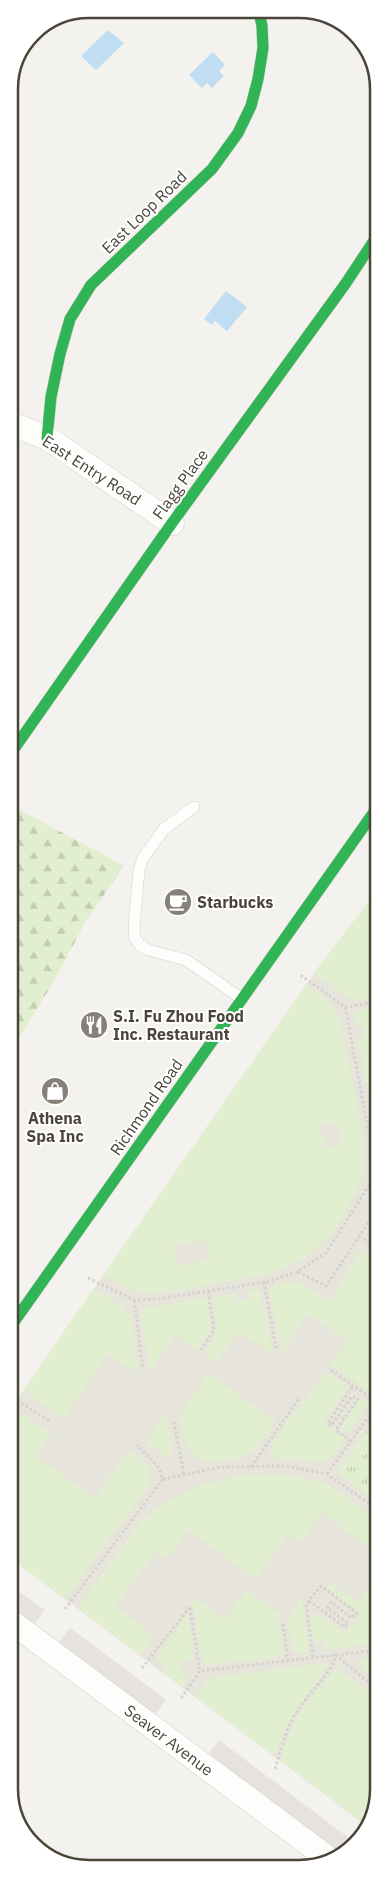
<svg xmlns="http://www.w3.org/2000/svg" width="388" height="1878" font-family="'IBM Plex Sans',sans-serif">
	<style>
		.residential { fill: #e7e4dc }
		.grass { fill: #e1eecf; fill-rule: evenodd }
		.forest { fill: url(#forest-firs) }
		.park { fill: url(#park-tufts) }
		.parking { fill: #e6e3df }
		.water { fill: #c0ddf1 }
		.lines { fill: none; stroke-linecap: round; stroke-linejoin: round }
		.lane-casing { stroke: #d2d0cb; stroke-width: 12 }
		.street-casing { stroke: #d2d0cb; stroke-width: 25 }
		.fast-casing { stroke: #d3cfc5; stroke-width: 12 }
		.path { stroke: #d3d2cc; stroke-width: 3; stroke-dasharray: 2.5 2.5; stroke-linecap: butt }
		.lane { stroke: #fdfdfc; stroke-width: 11 }
		.street { stroke: #fdfdfc; stroke-width: 24 }
		.fast { stroke: #30b455; stroke-width: 11 }
		.labels { text-anchor: middle; stroke-width: 4; stroke-linejoin: round; paint-order: stroke }
		.street-label { font-size: 16px; fill: #4b4439; stroke: #fff }
		.poi-label { font-size: 16px; font-weight: bold; fill: #4b4439; stroke: #fff; text-anchor: start }
		.rim { fill: none; stroke: #4b4439; stroke-width: 2.5 }
	</style>
	<defs>
		<pattern id="forest-firs" width="22" height="20" patternUnits="userSpaceOnUse" patternTransform="scale(1.25)"><rect width="22" height="20" fill="#e1eecf"/><path d="M5 1l3.5 6h-7zM16 11l3.5 6h-7z" fill="#c3cdb2"/></pattern>
		<pattern id="park-tufts" width="24" height="20" patternUnits="userSpaceOnUse" patternTransform="scale(1.25)"><rect width="24" height="20" fill="#e1eecf"/><path d="M3 7l-1-3M5 7V3M7 7l1-3M15 17l-1-3M17 17v-4M19 17l1-3" fill="none" stroke="#c3cdb2"/></pattern>
	</defs>
	<rect width="100%" height="100%" fill="#f4f2ee"/>
	<polygon class="residential" points="379,888 379,1795 365,1825 9,1557 9,1411 306,985"/>
	<g class="grass">
		<polygon points="379,888 379,997 355,1001 313,974"/>
		<path d="M306,985C323,997 332,1001 340,1022C347,1056 356,1091 361,1126C363,1139 366,1153 364,1167C363,1182 354,1196 347,1209C313,1273 269,1274 205,1286C185,1289 161,1296 141,1292C128,1290 114,1281 103,1275ZM337,1122L342,1144L325,1148L320,1125ZM206,1240L209,1260L177,1265L175,1245Z"/>
		<polygon points="379,1007 379,1133 376,1133 358,1040 365,1039 362,1026 355,1028 354,1013 359,1010"/>
		<path d="M360,1251L379,1264V1388L374,1395L331,1365L347,1341L308,1314L282,1352L269,1292L271,1287C296,1274 308,1289 329,1301Z"/>
		<path d="M93,1289C103,1295 119,1301 126,1311C136,1323 136,1357 138,1374L108,1353L63,1418L23,1391Z"/>
		<polygon points="257,1290 261,1293 273,1355 239,1331 216,1363 204,1354 218,1331 213,1297 235,1293 236,1301 249,1299 249,1291"/>
		<polygon points="207,1298 211,1331 197,1350 176,1335 150,1371 141,1315 143,1310 147,1308"/>
		<path d="M326,1371L349,1387L323,1424L345,1439C337,1450 332,1460 318,1462L273,1457L270,1453L272,1443Z"/>
		<path d="M209,1374L276,1421C268,1431 260,1446 249,1454C242,1459 232,1460 223,1461C188,1465 183,1445 180,1416Z"/>
		<polygon points="361,1397 369,1403 348,1433 340,1428"/>
		<polygon points="12,1407 52,1434 36,1457 95,1497 128,1450 140,1458 150,1469 150,1483 146,1490 65,1599 9,1557 9,1411"/>
		<polygon points="167,1411 171,1452 171,1455 169,1457 146,1443"/>
		<path d="M253,1475C277,1475 301,1475 324,1483C338,1489 365,1512 379,1521V1555L322,1512L299,1543L288,1535L255,1579L189,1530L167,1560L156,1552L115,1606L154,1635L140,1655L78,1608L138,1525C168,1493 210,1479 253,1475Z"/>
		<polygon points="379,1573 379,1643 326,1650 325,1641 314,1643 310,1616 322,1615 346,1634 361,1614 327,1589 328,1581 357,1603"/>
		<polygon points="247,1590 279,1614 283,1652 278,1657 210,1665 205,1664 201,1657 192,1596 225,1620"/>
		<polygon points="302,1599 309,1652 297,1654 292,1649 288,1618"/>
		<polygon points="188,1614 194,1660 186,1660 179,1665 180,1670 186,1675 186,1680 183,1687 161,1671 165,1666 155,1658"/>
		<polygon points="379,1658 379,1682 360,1664 363,1660"/>
		<polygon points="323,1663 328,1664 328,1668 294,1711 277,1750 273,1756 195,1697 206,1683 212,1678"/>
		<path d="M337,1667L379,1701V1795L365,1825L282,1762C287,1723 312,1696 337,1667Z"/>
	</g>
	<polygon class="forest" points="9,804 124,866 86,921 54,981 9,1054"/>
	<polygon class="park" points="373,1422 379,1427 379,1504 336,1472"/>
	<g class="parking">
		<polygon points="9,1584 45,1610 32,1628 9,1611"/>
		<polygon points="70,1628 166,1700 152,1718 56,1646"/>
		<polygon points="219,1740 357,1844 356,1846 336,1856 205,1758"/>
	</g>
	<g class="water">
		<polygon points="108,30 124,43 96,70 81,56"/>
		<polygon points="213,52 225,65 219,71 224,76 212,88 207,83 202,88 189,75"/>
		<polygon points="226,291 247,307 227,331 215,321 212,325 204,319"/>
	</g>
	<g class="lines">
		<defs>
			<polyline id="lane" points="194,807 164,829 143,858 139,870 134,926 135,938 140,945 148,950 186,960 242,999"/>
			<g id="street">
				<polyline points="9,423 47,438 172,523"/>
				<polyline points="9,1620 329,1859"/>
			</g>
			<g id="fast">
				<polyline points="47,438 51,397 60,354 70,319 91,285 212,169 238,133 251,106 258,79 263,48 262,26 259,11"/>
				<polyline points="9,756 172,523 346,283 379,233"/>
				<polyline points="9,1329 379,805"/>
			</g>
		</defs>
		<use href="#lane" class="lane-casing"/>
		<use href="#street" class="street-casing"/>
		<use href="#fast" class="fast-casing"/>
		<g class="path">
			<polyline points="345,1007 379,1002"/>
			<polyline points="369,1141 379,1139"/>
			<polyline points="371,1182 379,1186"/>
			<polyline points="359,1236 379,1249"/>
			<polyline points="298,1272 326,1286 379,1207"/>
			<polyline points="88,1278 134,1300 157,1299 267,1282 297,1272 326,1253 371,1182 369,1133 345,1007 299,974"/>
			<polyline points="264,1282 276,1348"/>
			<polyline points="134,1300 143,1369"/>
			<polyline points="201,1350 214,1330 208,1291"/>
			<polyline points="331,1370 378,1403"/>
			<polyline points="9,1395 51,1422"/>
			<polyline points="174,1422 184,1475"/>
			<polyline points="351,1441 336,1430 358,1399 352,1396 331,1426 328,1423 353,1386"/>
			<polyline points="251,1467 300,1397"/>
			<polyline points="327,1474 379,1402"/>
			<polyline points="163,1479 221,1467 286,1466 327,1474 379,1510"/>
			<polyline points="309,1601 345,1627 348,1623 327,1608 331,1602 352,1618 357,1613 321,1586 306,1604 313,1657"/>
			<polyline points="190,1608 200,1671"/>
			<polyline points="65,1609 163,1479 159,1468 137,1445"/>
			<polyline points="283,1624 288,1660"/>
			<polyline points="142,1668 190,1607"/>
			<polyline points="181,1698 200,1671 379,1650"/>
			<path d="M275,1769C281,1749 286,1727 298,1710C310,1691 330,1676 336,1655L379,1691"/>
		</g>
		<use href="#lane" class="lane"/>
		<use href="#street" class="street"/>
		<use href="#fast" class="fast"/>
	</g>
	<defs>
		<symbol id="cafe-disc" viewBox="-11 -11 22 22"><circle r="9.5" fill="#868178" stroke="#fff"/><path d="M-5.5-4.5H6V0H3Q3 3.5 0 3.5H-2.5Q-5.5 3.5-5.5 0ZM3-3.2v2h1.7v-2ZM-6 4.5H4V6H-6Z" fill="#fff"/></symbol>
		<symbol id="restaurant-disc" viewBox="-11 -11 22 22"><circle r="9.5" fill="#868178" stroke="#fff"/><path d="M-5-6h1v4h1v-4h1v4h1v-4h1v5L-1.5 .5V6h-2V.5L-5-1ZM5-6V6H3V1.5H1.5Q1.5-4 5-6Z" fill="#fff"/></symbol>
		<symbol id="shop-disc" viewBox="-11 -11 22 22"><circle r="9.5" fill="#868178" stroke="#fff"/><path d="M-5-2.5h2.3a2.7 3.5 0 0 1 5.4 0H5L5.5 6h-11ZM-1.5-2.5h3a1.5 2.3 0 0 0-3 0Z" fill="#fff"/></symbol>
	</defs>
	<g fill-rule="evenodd">
		<use href="#cafe-disc" x="162" y="886" width="32" height="32"/>
		<use href="#restaurant-disc" x="78" y="1009" width="32" height="32"/>
		<use href="#shop-disc" x="39" y="1075" width="32" height="32"/>
	</g>
	<g class="labels">
		<g class="street-label">
			<text transform="translate(144 212) rotate(-44)" y="6">East Loop Road</text>
			<text transform="translate(92 470) rotate(33)" y="6">East Entry Road</text>
			<text transform="translate(180 484) rotate(-54)" y="6">Flagg Place</text>
			<text transform="translate(146 1107) rotate(-55)" y="6">Richmond Road</text>
			<text transform="translate(169 1740) rotate(37)" y="6">Seaver Avenue</text>
		</g>
		<g class="poi-label">
			<text x="197" y="908">Starbucks</text>
			<text x="113" y="1022">S.I. Fu Zhou Food<tspan x="113" dy="18">Inc. Restaurant</tspan></text>
			<text x="55" y="1124" text-anchor="middle">Athena<tspan x="55" dy="18">Spa Inc</tspan></text>
		</g>
	</g>
	<path d="M0 0H388V1878H0ZM89 18H299A71 71 0 0 1 370 89V1789A71 71 0 0 1 299 1860H89A71 71 0 0 1 18 1789V89A71 71 0 0 1 89 18Z" fill="#fff" fill-rule="evenodd"/>
	<path class="rim" d="M89 18H299A71 71 0 0 1 370 89V1789A71 71 0 0 1 299 1860H89A71 71 0 0 1 18 1789V89A71 71 0 0 1 89 18Z"/>
</svg>
